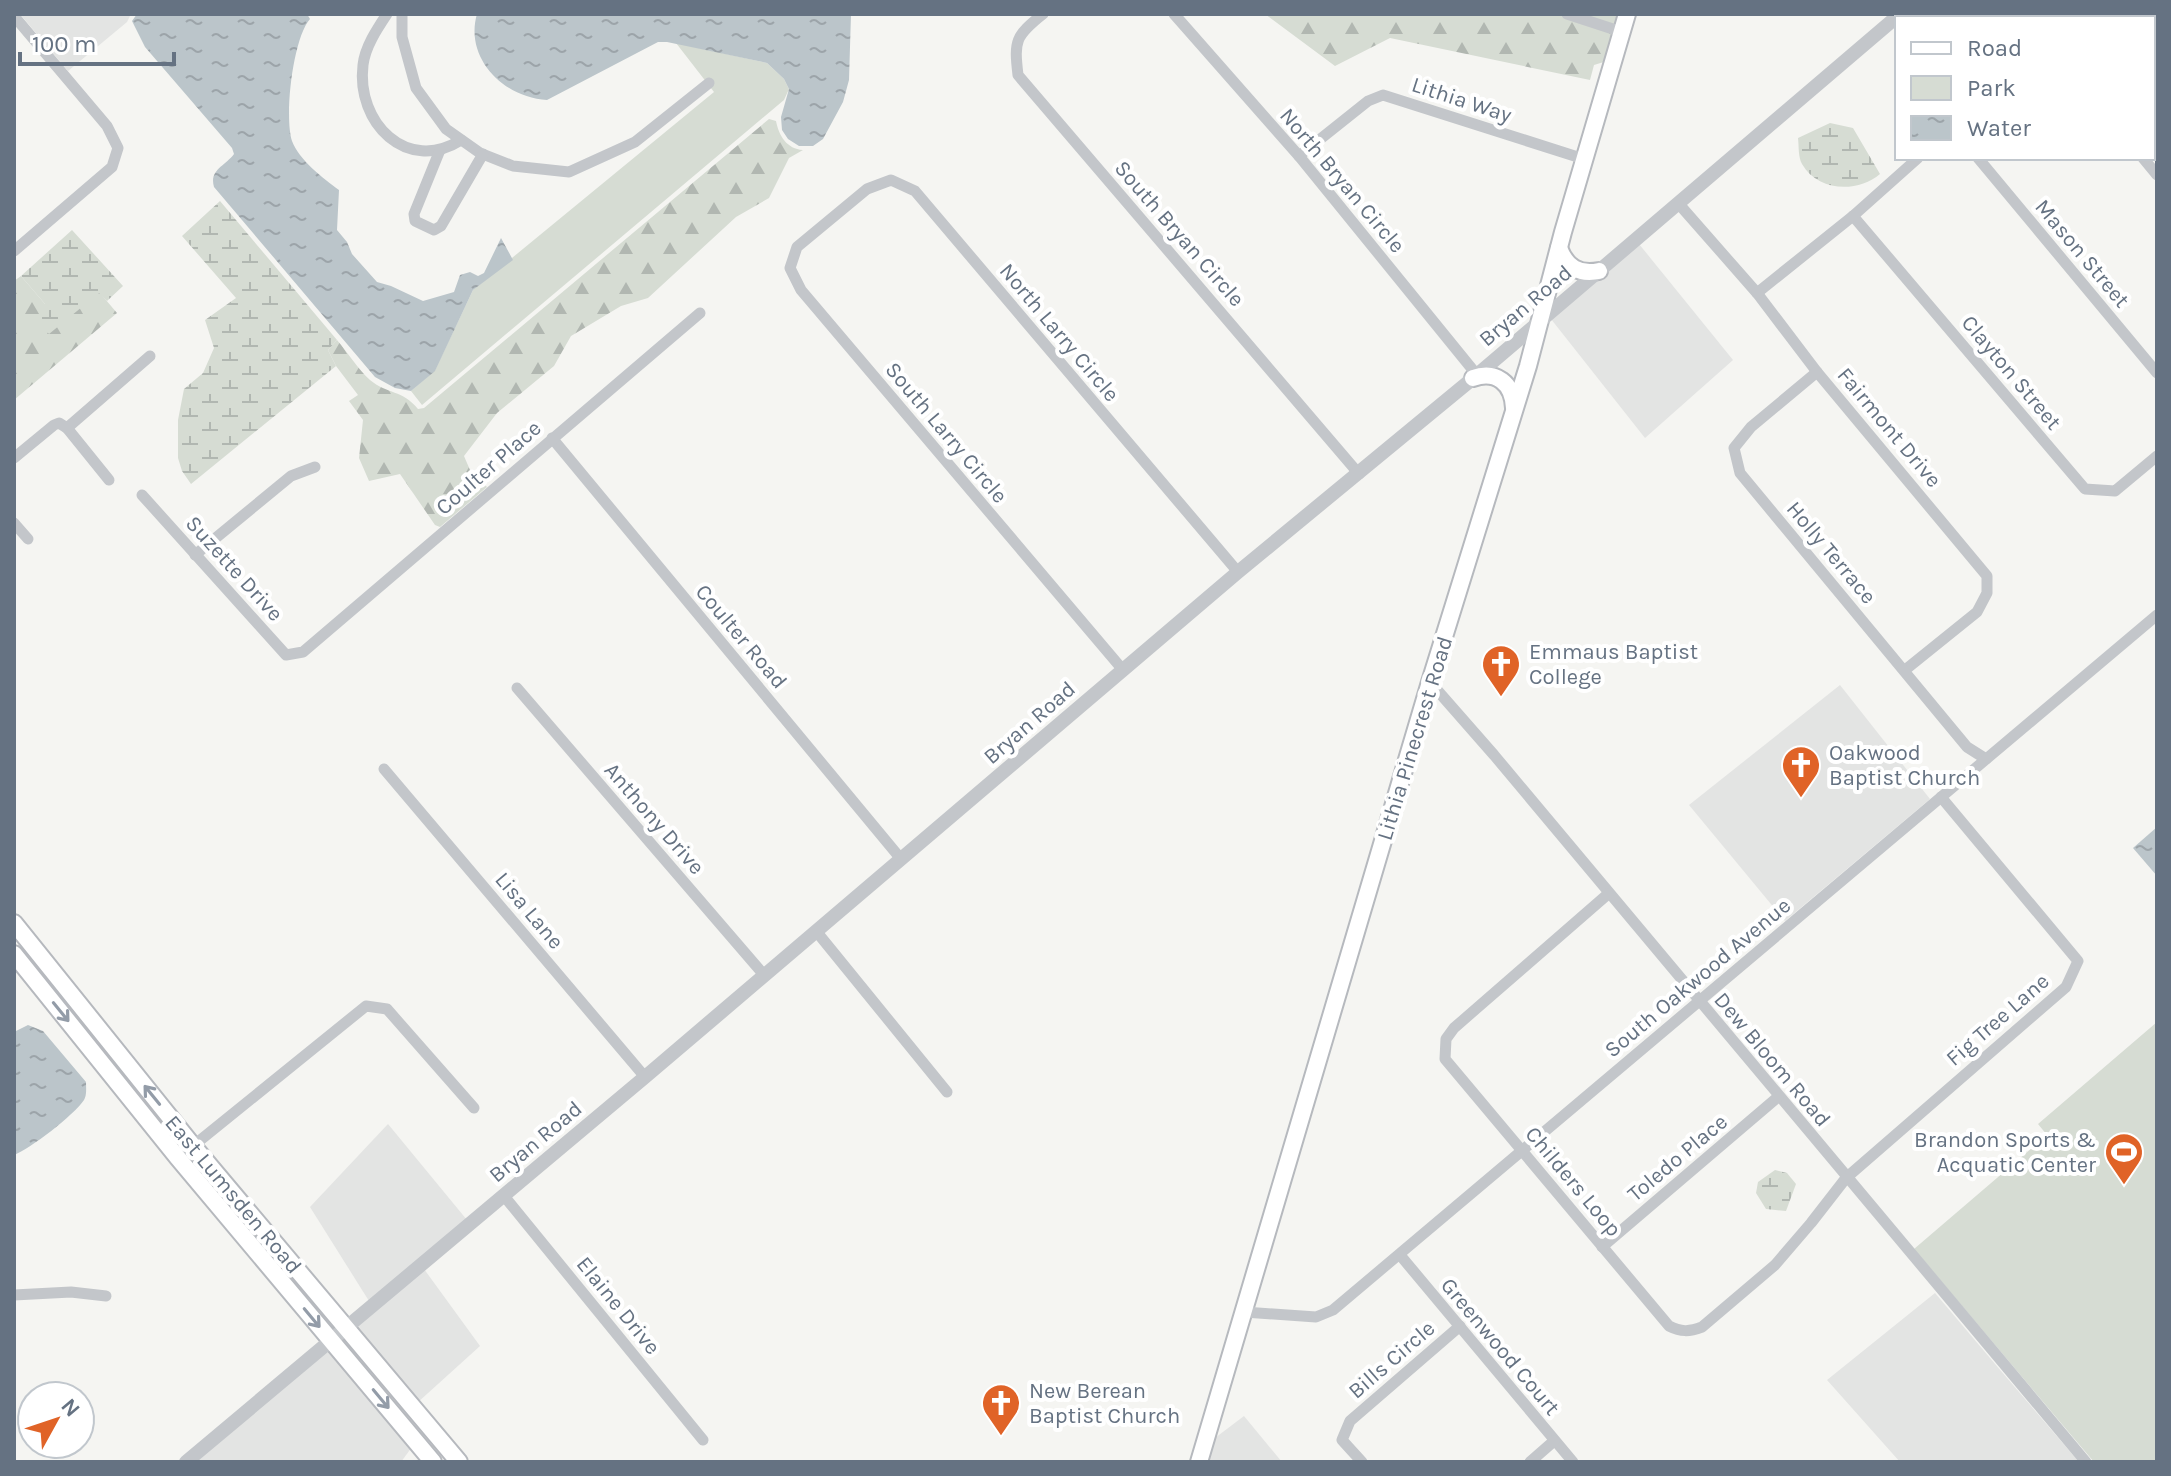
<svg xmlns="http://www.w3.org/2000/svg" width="2171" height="1476" font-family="Karla,sans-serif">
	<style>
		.built { fill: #e3e4e3 }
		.forest { fill: url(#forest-firs) }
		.wetland { fill: url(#wetland-marsh) }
		.park { fill: #d6dcd3 }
		.water { fill: url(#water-ripples) }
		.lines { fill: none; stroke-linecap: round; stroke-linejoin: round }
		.secondary-casing { stroke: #b6b9be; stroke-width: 20 }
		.minor { stroke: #c3c6ca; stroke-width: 11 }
		.tertiary { stroke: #c3c6ca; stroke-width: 14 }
		.secondary { stroke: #fff; stroke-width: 16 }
		.oneway { stroke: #939ca8 }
		.labels { text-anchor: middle; stroke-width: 8; stroke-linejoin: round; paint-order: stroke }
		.street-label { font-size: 22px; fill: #657282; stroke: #fff }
		.poi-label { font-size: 22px; fill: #657282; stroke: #fff; text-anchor: start }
	</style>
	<defs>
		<pattern id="forest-firs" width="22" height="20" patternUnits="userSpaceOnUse" patternTransform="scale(2)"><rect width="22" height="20" fill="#d6dcd3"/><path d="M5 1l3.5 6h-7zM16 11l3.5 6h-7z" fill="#b1b7b1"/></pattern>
		<pattern id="wetland-marsh" width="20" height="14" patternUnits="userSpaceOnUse" patternTransform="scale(2)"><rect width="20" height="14" fill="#d6dcd3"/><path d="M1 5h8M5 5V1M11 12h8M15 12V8" fill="none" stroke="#b1b7b1"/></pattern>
		<pattern id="water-ripples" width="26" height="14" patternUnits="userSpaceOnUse" patternTransform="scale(2)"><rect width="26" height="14" fill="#bbc5ca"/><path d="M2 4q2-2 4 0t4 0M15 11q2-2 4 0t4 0" fill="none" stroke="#9ca4a9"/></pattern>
	</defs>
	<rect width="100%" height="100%" fill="#f5f5f2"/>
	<g class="built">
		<polygon points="20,14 131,14 127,22 68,71"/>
		<polygon points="1639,244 1733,360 1645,438 1551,319"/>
		<polygon points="1840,685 1930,799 1785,921 1689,805"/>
		<polygon points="388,1124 467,1220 369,1301 310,1207"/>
		<polygon points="424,1269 480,1346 417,1403 353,1328"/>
		<polygon points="1935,1293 2001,1371 2079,1462 1900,1462 1827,1380"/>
		<polygon points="329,1348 412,1447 401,1462 195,1462"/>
		<polygon points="1244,1416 1282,1462 1205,1462 1211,1441"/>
	</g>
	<g class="forest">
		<polygon points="1265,14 1621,14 1607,61 1594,65 1590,80 1390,38 1335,66"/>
		<path d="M769,119L776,121C779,136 787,149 803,150L789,158L769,198L736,217L648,298L621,306L571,336L554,366L497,413L464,456L470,470L487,487L440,527L435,525L400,474L369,481L359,458L363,420L349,401L358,395L336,366L328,350L337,340C348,353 358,369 370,380C388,395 402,389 418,409L424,408Z"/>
		<polygon points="21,276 45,304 100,293 117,313 14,400 14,281"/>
	</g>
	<g class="wetland">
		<path d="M1830,123L1853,128L1880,174C1858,193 1818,192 1802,164C1798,157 1799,146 1798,138Z"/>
		<polygon points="220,201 337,340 328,350 336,366 191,484 182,471 178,458 178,420 184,389 203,373 214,348 205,320 236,298 182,236"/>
		<polygon points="72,230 123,286 107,301 99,293 49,334 36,319 45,304 21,276"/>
		<polygon points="1775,1170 1787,1173 1796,1184 1786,1211 1766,1209 1756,1193 1758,1182"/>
	</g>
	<g class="park">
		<polygon points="676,43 767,63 784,79 789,89 784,100 422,405 411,391 435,370 473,290 714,92"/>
		<polygon points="2157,1022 2157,1462 2094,1462 1914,1249 2047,1135 2038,1124"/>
	</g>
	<g class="water">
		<path d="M137,14H307L310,19C293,38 284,116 292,141C299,160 323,178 339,190L337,230L347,242L352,254L377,282L391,286L423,301L454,292L460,275L470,272L478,276L484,273L501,238L513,260L473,290L435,371L411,391L395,388L375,377L214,187C209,170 225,166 234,154L232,148L145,47L132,21Z"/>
		<path d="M477,14H851L849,80L843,102L823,139L813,146H799L788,139L782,130L781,117L789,89L784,79L767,63L667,42H658L547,100C504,98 464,58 477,14Z"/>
		<polygon points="2157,827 2157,876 2133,848"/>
		<path d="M28,1025L43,1031L86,1082C86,1088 87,1095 84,1100C74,1115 30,1149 14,1155V1032Z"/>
	</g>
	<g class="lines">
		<defs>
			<g id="secondary">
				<path d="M1559,248C1566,267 1579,275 1599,271"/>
				<path d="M1473,378C1496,370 1513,383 1514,408"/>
				<polyline points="14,923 193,1146 459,1462"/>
				<polyline points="14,954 178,1158 433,1462"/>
				<polyline points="1199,1462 1430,682 1528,366 1563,232 1627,14"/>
			</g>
		</defs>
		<use href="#secondary" class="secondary-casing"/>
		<g class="minor">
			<path d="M387,14C377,29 365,47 363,65C356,123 407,174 461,140"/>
			<polyline points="402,14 402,37 416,88 446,129 480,153 513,166 569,172 635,142 709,83"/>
			<path d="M1043,14C1015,36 1014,41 1018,75L1359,474"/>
			<polyline points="1174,14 1299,156 1477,375"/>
			<polyline points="1567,14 1622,32"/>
			<polyline points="2022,14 2025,18"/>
			<polyline points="14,16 107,126 118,148 112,167 14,251"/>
			<polyline points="440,150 414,214 415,221 434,230 441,226 483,154"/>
			<polyline points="1299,156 1368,101 1383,95 1584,159"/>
			<polyline points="1978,158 2157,373"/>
			<polyline points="2143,158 2157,175"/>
			<polyline points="1678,203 1757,293 1817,372 1987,576 1987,593 1977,612 1905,670"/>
			<polyline points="1853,216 2085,489 2115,491 2157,456"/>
			<polyline points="1757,293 1853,216 1918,158"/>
			<polyline points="1817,372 1751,427 1734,448 1740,473 1967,747 1986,759"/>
			<polyline points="67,428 109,480"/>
			<polyline points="552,438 901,859"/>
			<polyline points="14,458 54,425 59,423 67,428 150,356"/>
			<polyline points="142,495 286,655 303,652 700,313"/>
			<polyline points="14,523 28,539"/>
			<polyline points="195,555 291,476 315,467"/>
			<polyline points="1123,670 801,290 790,268 797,247 867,189 891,180 915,191 1238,572"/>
			<polyline points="1430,682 1494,755 2086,1462"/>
			<polyline points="517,688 764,975"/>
			<polyline points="384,769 645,1077"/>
			<path d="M1608,894L1454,1028L1446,1039L1445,1059L1669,1326C1681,1332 1689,1332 1702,1327L1775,1265L1811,1223L1846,1178L2066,987L2078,961L1941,797"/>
			<polyline points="816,931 947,1092"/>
			<polyline points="188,1150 366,1006 387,1009 474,1108"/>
			<polyline points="504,1196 703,1440"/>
			<polyline points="1602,1247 1778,1097"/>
			<polyline points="1400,1255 1573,1462"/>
			<polyline points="14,1295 71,1292 106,1296"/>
			<polyline points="1244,1312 1316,1317 1333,1310 2157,615"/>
			<polyline points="1362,1462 1342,1440 1350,1421 1460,1326"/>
			<polyline points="1530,1462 1554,1441"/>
		</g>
		<polyline class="tertiary" points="186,1462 645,1077 1238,572 1477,375 1900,14"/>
		<use href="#secondary" class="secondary"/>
	</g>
	<defs><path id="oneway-shaft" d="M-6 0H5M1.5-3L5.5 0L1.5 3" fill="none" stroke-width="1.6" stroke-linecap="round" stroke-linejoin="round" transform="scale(2)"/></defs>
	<g class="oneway">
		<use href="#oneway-shaft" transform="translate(61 1012) rotate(51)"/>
		<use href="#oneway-shaft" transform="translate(152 1095) rotate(-129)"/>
		<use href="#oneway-shaft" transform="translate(312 1318) rotate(50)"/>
		<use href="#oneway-shaft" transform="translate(381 1399) rotate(50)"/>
	</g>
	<defs>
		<symbol id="church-pin" viewBox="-11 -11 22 30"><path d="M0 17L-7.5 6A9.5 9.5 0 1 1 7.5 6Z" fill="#e06327" stroke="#fff"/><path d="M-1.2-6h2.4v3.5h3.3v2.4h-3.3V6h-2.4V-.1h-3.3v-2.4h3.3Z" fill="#fff"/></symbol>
		<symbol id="stadium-pin" viewBox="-11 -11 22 30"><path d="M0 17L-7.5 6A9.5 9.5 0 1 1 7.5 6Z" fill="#e06327" stroke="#fff"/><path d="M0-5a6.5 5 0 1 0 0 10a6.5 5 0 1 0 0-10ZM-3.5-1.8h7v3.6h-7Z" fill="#fff"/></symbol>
	</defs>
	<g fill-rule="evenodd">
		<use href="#church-pin" x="1479" y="642" width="44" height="60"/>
		<use href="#church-pin" x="1779" y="743" width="44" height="60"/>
		<use href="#stadium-pin" x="2102" y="1130" width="44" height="60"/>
		<use href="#church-pin" x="979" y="1381" width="44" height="60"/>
	</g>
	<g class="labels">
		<g class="street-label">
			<text transform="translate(1462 99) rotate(18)" y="8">Lithia Way</text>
			<text transform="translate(1343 180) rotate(50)" y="8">North Bryan Circle</text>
			<text transform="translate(1180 233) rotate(49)" y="8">South Bryan Circle</text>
			<text transform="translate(2083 253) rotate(50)" y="8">Mason Street</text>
			<text transform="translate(1525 305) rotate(-40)" y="8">Bryan Road</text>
			<text transform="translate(1060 332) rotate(50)" y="8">North Larry Circle</text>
			<text transform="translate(2012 372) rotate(50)" y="8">Clayton Street</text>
			<text transform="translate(1890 427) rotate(50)" y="8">Fairmont Drive</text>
			<text transform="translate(947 432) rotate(50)" y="8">South Larry Circle</text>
			<text transform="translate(488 467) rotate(-41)" y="8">Coulter Place</text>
			<text transform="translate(1832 552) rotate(50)" y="8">Holly Terrace</text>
			<text transform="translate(235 568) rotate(48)" y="8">Suzette Drive</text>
			<text transform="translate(742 636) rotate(50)" y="8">Coulter Road</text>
			<text transform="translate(1029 722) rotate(-41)" y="8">Bryan Road</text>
			<text transform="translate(1414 738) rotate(-73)" y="8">Lithia Pinecrest Road</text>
			<text transform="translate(655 818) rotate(49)" y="8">Anthony Drive</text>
			<text transform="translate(530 910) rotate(50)" y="8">Lisa Lane</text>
			<text transform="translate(1697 977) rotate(-40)" y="8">South Oakwood Avenue</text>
			<text transform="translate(1997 1019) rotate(-41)" y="8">Fig Tree Lane</text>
			<text transform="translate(1773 1059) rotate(50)" y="8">Dew Bloom Road</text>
			<text transform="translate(535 1141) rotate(-40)" y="8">Bryan Road</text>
			<text transform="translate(1677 1157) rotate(-40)" y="8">Toledo Place</text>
			<text transform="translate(1574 1181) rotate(50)" y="8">Childers Loop</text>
			<text transform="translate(234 1194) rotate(50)" y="8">East Lumsden Road</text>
			<text transform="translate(619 1305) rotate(51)" y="8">Elaine Drive</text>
			<text transform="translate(1501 1346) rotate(50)" y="8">Greenwood Court</text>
			<text transform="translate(1391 1359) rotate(-41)" y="8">Bills Circle</text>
		</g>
		<g class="poi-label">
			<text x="1529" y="659">Emmaus Baptist<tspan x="1529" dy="25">College</tspan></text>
			<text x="1829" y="760">Oakwood<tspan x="1829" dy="25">Baptist Church</tspan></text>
			<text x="2096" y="1147" text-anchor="end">Brandon Sports &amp;<tspan x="2096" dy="25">Acquatic Center</tspan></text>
			<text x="1029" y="1398">New Berean<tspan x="1029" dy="25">Baptist Church</tspan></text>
		</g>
	</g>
	<rect width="2171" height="1476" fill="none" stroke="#657282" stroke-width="32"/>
	<rect x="1895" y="16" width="260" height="144" fill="#ffffff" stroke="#c1c7cd" stroke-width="2"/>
	<rect x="1911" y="42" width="40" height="12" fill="#ffffff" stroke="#c1c7cd" stroke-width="2"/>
	<text x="1967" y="56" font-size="24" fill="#657282">Road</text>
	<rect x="1911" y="76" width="40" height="24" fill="#d6dcd3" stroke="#c1c7cd" stroke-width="2"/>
	<text x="1967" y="96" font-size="24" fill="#657282">Park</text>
	<rect x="1911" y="116" width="40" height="24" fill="url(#water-ripples)" stroke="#c1c7cd" stroke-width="2"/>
	<text x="1967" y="136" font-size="24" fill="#657282">Water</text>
	<g transform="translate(56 1420) rotate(50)"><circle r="38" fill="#ffffff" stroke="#c1c7cd" stroke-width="2"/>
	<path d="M0-6L14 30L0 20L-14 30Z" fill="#e06327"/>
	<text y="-12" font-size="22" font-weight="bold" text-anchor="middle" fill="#657282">N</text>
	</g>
	<path d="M20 52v12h154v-12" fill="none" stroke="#657282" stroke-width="4"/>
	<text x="32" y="52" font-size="24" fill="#657282" stroke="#ffffff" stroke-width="6" paint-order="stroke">100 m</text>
</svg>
